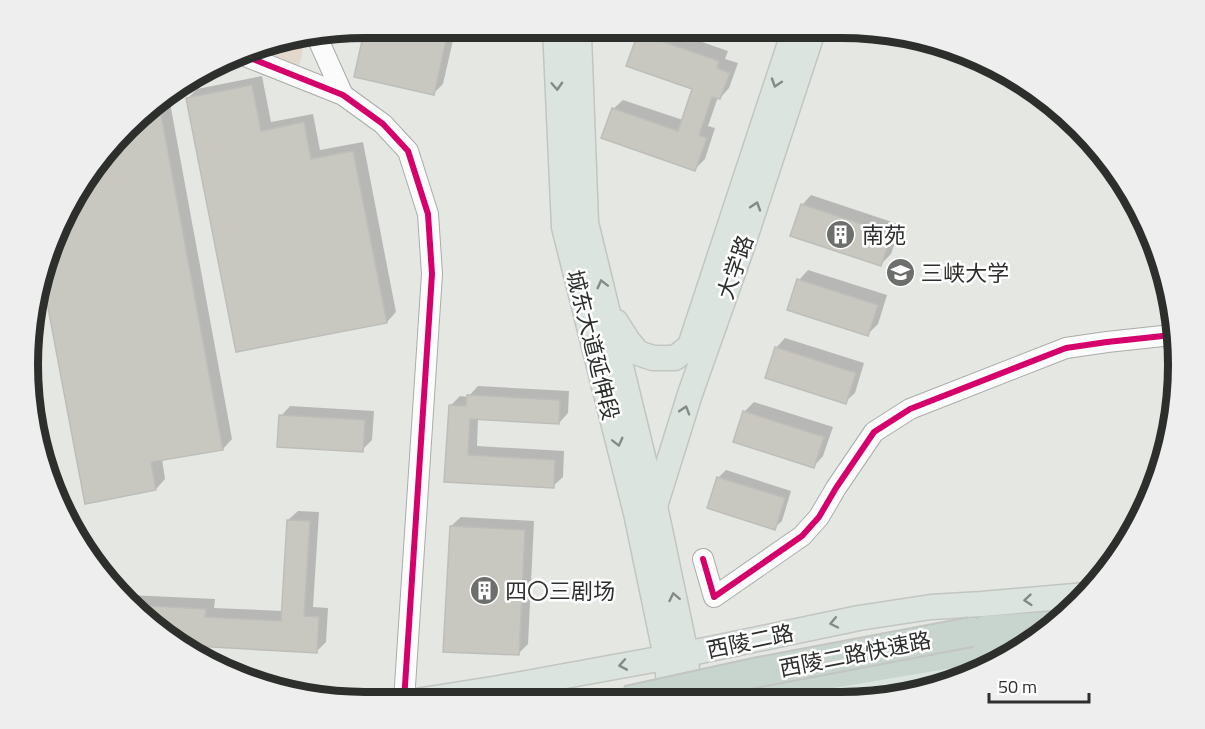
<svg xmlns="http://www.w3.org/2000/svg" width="1205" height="729" font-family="'Titillium Web','Noto Sans SC',sans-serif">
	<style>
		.green { fill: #e3d8cc }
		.shadow { fill: #0003 }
		.building { fill: #c9c8c0; stroke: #bdbeba; stroke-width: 1.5 }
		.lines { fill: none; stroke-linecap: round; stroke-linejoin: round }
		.minor-casing { stroke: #aaaca8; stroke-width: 22 }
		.major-casing { stroke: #c3c5c2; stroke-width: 27 }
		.highway-casing { stroke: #c3c5c2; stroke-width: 32 }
		.minor { stroke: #fbfbfb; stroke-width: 20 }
		.major { stroke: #dce4e0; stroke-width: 24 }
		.highway { stroke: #c8d4ce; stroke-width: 28 }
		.highway-bridge-casing { stroke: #c3c5c2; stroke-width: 32; stroke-linecap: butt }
		.highway-bridge { stroke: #c8d4ce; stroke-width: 28 }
		.cycleway-casing { stroke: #fff; stroke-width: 10 }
		.cycleway { stroke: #d6006c; stroke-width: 6 }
		.oneway { stroke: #848a86 }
		.labels { text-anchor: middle; stroke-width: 5; stroke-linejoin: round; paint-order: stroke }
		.poi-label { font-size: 22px; fill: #2d2f2c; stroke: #fff; text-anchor: start }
		.street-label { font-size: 22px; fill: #2d2f2c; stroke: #fff }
		.rim { fill: none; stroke: #2d2f2c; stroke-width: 8 }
	</style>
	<rect width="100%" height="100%" fill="#e5e7e3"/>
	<path class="green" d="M300,38C304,48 303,58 297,68L247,50L256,45Z"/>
	<g class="shadow">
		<polygon points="366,27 456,27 443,84 434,93"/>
		<polygon points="645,27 659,27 728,51 725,59 738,63 729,88 720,98 718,97 708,126 715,128 705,159 695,169 613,109 623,100 683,120 694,88 639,33"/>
		<polygon points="262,76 271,122 313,114 320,150 363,142 396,312 387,322 188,98 197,89"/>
		<polygon points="168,92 232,439 223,449 162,459 165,479 156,489 86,502 42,272 45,256 84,177 159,97"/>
		<polygon points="811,195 901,225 891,254 881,264 802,205"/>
		<polygon points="808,270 887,295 878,324 868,334 799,280"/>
		<polygon points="785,338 864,363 855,393 845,402 776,348"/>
		<polygon points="478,386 569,391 568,413 559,423 478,418 477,446 564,451 563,477 553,486 446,480 450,406 460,396 468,397"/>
		<polygon points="754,402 833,427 823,456 814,466 744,412"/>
		<polygon points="290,406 374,411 372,440 362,450 281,416"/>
		<polygon points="726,470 791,491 782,521 774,528 709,507 719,477"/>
		<polygon points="298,511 319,512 313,607 328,608 326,642 316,652 176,644 126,597 129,595 215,599 214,608 283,611 288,520"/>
		<polygon points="461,517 534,521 528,644 518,654 451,526"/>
	</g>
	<g class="building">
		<polygon points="365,27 449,27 434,95 354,77"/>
		<polygon points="638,33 719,61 717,68 730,73 720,99 712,97 699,135 707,138 695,171 601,138 612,108 678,131 692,89 626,66"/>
		<polygon points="252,85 261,131 304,122 311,159 353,151 387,323 236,352 186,98"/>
		<polygon points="158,98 223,450 151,462 156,490 85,504 42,276 45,256 84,177"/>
		<polygon points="801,204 892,234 881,266 790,236"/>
		<polygon points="797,279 878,305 868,336 787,310"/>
		<polygon points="775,347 856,373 846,404 765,378"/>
		<polygon points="467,395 560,400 559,424 470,419 468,455 555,460 554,488 444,482 449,405 466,406"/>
		<polygon points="743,411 824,437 814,468 733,442"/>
		<polygon points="279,415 365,420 363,452 277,447"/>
		<polygon points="717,477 785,498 775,530 707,508"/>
		<polygon points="287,520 310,521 304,616 319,617 317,653 178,645 134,605 206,609 205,617 281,621"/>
		<polygon points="450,526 525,530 519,655 443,652"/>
	</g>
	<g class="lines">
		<defs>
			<g id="minor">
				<polyline points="316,35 343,95"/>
				<polyline points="240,54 343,95 383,124 408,151 428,214 432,274 404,701"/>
				<polyline points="703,559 714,597 802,536 819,517 836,488 874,432 910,409 1066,348 1107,342 1172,335"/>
			</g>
			<g id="major">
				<polyline points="555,27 564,227 636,513 666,657 671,701"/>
				<polyline points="580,27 579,36 586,223 655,506 686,654 689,701"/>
				<polyline points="616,322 628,341 638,353 653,358 675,358 690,346 795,28"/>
				<polyline points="655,506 690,394 741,250 814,28"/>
				<polyline points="416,701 499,688 686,654 859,618 931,607 982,604 1086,595"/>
				<polyline points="784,701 844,690 983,669"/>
			</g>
			<g id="highway">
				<polyline points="986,630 1050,626"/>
				<polyline points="704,701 827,675 975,650 1022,647"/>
			</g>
		</defs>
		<use href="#minor" class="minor-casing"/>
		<use href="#major" class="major-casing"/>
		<use href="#highway" class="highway-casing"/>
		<use href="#minor" class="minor"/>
		<use href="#major" class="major"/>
		<use href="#highway" class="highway"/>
		<defs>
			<polyline id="highway-bridge" points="627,701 759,672 971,632"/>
		</defs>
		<use href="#highway-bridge" class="highway-bridge-casing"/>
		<use href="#highway-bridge" class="highway-bridge"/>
		<defs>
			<g id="cycleway">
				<polyline points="240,54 343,95 383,124 408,151 428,214 432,274 404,701"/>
				<polyline points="703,559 714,597 802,536 819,517 836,488 874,432 910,409 1066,348 1107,342 1172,335"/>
			</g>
		</defs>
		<use href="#cycleway" class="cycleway-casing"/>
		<use href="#cycleway" class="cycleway"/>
	</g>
	<defs><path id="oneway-chevron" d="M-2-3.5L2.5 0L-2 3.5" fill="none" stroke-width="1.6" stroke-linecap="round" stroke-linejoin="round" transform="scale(1.5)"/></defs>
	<g class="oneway">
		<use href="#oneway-chevron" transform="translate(776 83) rotate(108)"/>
		<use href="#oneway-chevron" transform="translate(557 86) rotate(87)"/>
		<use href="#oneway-chevron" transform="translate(756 206) rotate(-72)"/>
		<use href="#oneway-chevron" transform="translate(602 284) rotate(-104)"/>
		<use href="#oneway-chevron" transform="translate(685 410) rotate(-73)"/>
		<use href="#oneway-chevron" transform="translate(618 442) rotate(76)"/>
		<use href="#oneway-chevron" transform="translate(674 597) rotate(-102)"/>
		<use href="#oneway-chevron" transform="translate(1028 600) rotate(175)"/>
		<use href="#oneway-chevron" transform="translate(834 623) rotate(168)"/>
		<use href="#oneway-chevron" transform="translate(623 665) rotate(170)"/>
	</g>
	<defs>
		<symbol id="building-disc" viewBox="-11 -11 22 22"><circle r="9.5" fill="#6d6f6c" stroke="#fff"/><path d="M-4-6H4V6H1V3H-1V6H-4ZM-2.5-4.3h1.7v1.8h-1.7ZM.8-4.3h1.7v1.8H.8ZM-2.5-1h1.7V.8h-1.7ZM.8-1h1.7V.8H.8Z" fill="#fff"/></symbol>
		<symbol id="university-disc" viewBox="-11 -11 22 22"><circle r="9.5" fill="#6d6f6c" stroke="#fff"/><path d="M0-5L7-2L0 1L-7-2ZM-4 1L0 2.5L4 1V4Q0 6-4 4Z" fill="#fff"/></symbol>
	</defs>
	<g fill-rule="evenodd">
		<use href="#building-disc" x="824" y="218" width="33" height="33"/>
		<use href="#university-disc" x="884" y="256" width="33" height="33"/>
		<use href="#building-disc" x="468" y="574" width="33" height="33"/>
	</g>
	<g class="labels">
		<g class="poi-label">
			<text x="862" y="243">南苑</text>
			<text x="921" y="281">三峡大学</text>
			<text x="505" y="599">四〇三剧场</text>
		</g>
		<g class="street-label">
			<text transform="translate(735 267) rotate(-71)" y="8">大学路</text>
			<text transform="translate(593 345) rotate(76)" y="8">城东大道延伸段</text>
			<text transform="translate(750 641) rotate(-12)" y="8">西陵二路</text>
			<text transform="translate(855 654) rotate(-11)" y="8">西陵二路快速路</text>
		</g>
	</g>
	<path d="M0 0H1205V729H0ZM365 38H841A327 327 0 0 1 1168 365V365A327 327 0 0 1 841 692H365A327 327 0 0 1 38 365V365A327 327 0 0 1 365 38Z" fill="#eee" fill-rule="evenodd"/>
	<path class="rim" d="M365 38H841A327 327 0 0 1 1168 365V365A327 327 0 0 1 841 692H365A327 327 0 0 1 38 365V365A327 327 0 0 1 365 38Z"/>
	<path d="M989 693v9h100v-9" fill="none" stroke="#2d2f2c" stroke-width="3"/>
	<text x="998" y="693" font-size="18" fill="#2d2f2c" stroke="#ffffff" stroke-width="4.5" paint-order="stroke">50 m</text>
</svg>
